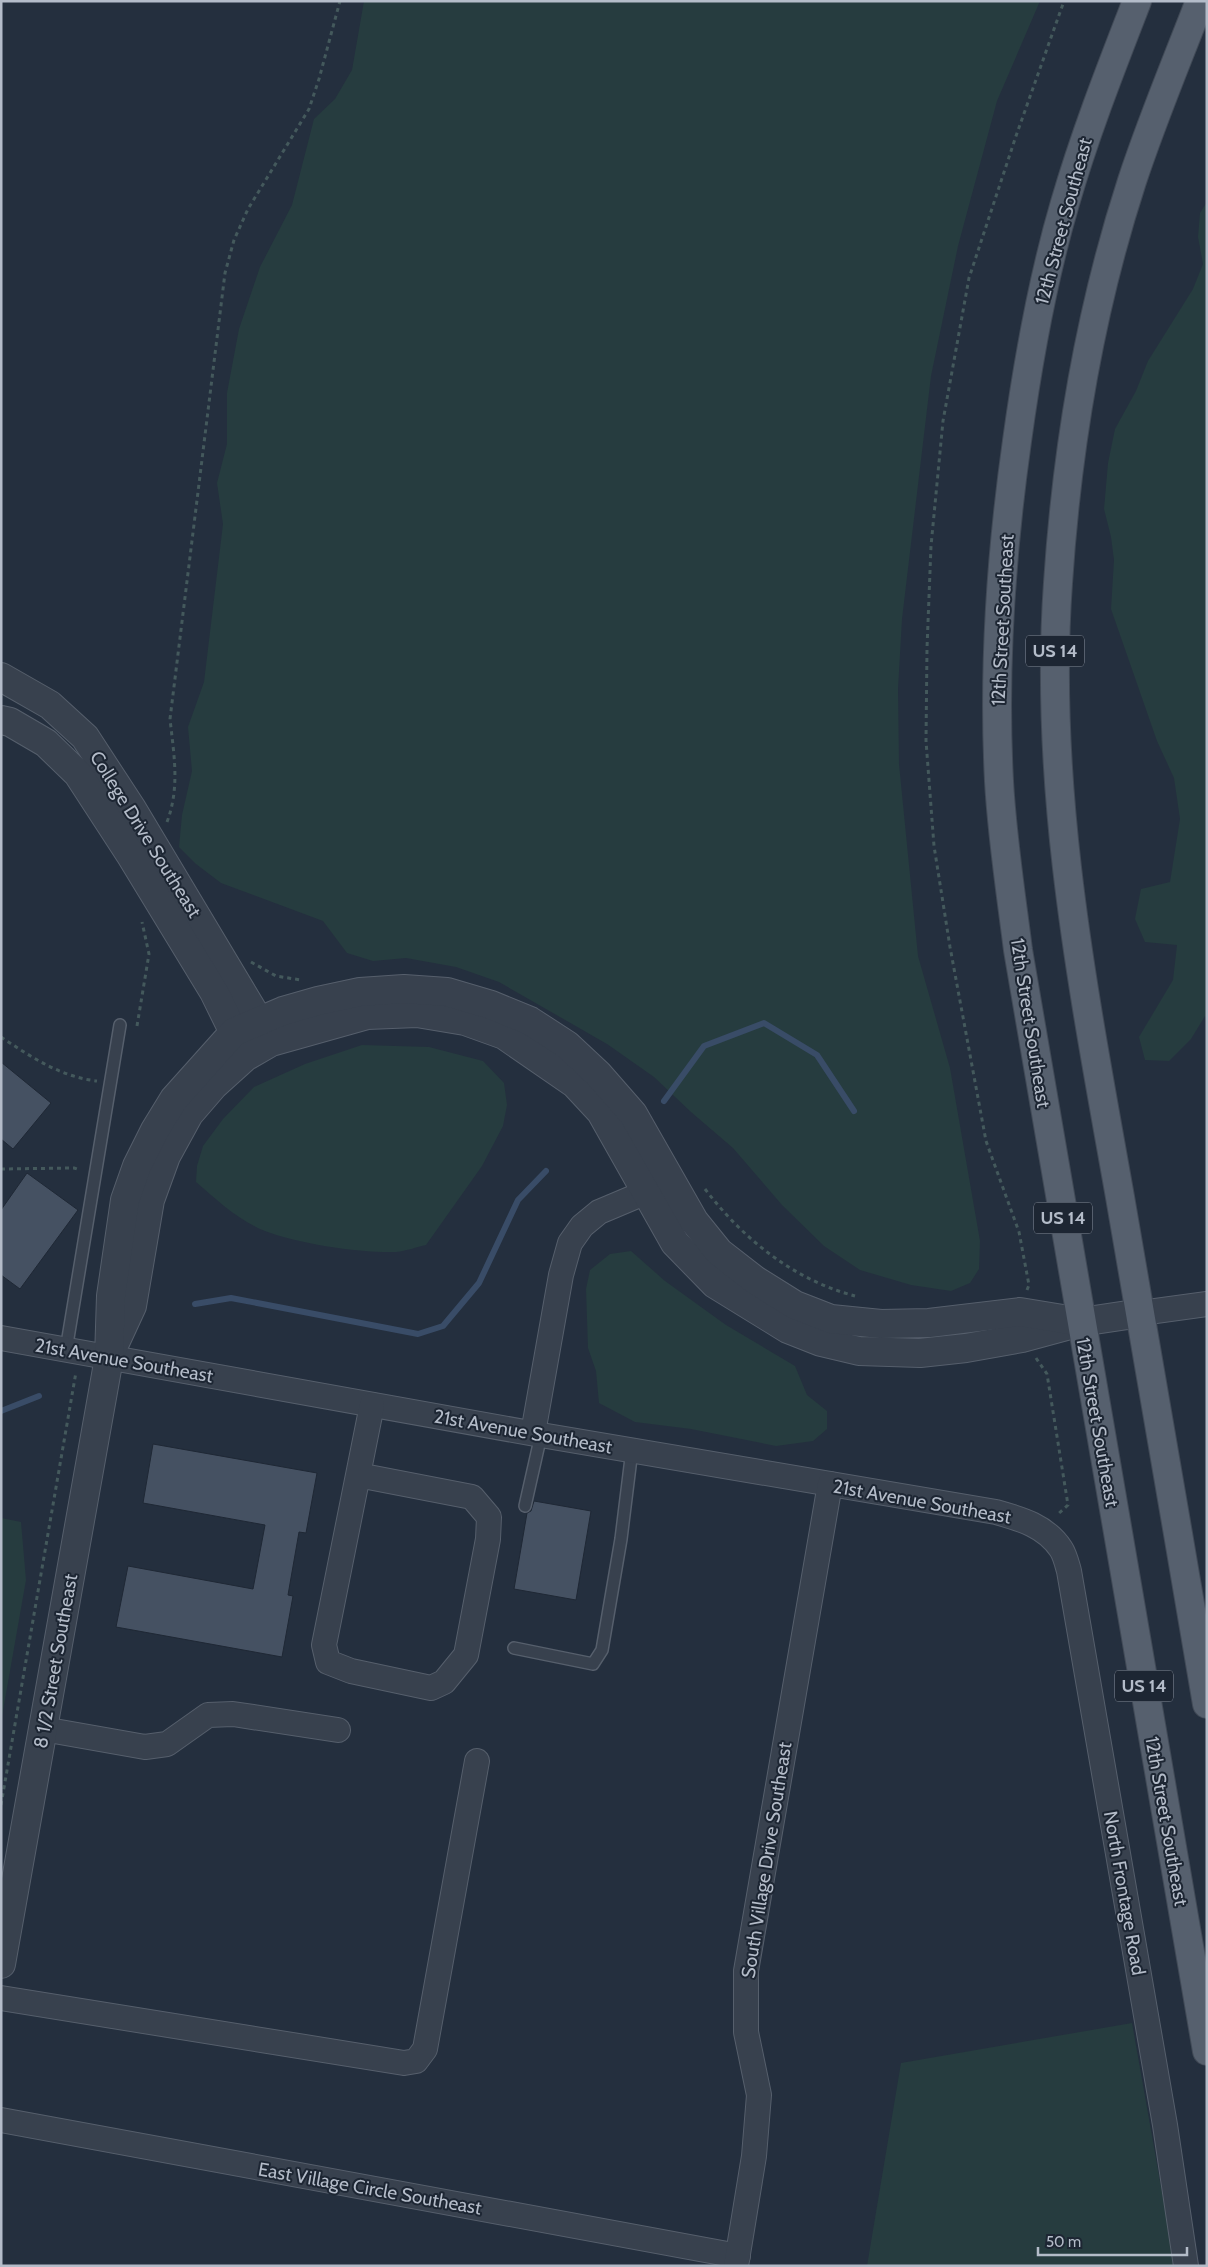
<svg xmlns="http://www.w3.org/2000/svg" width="1208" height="2267" font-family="Cabin,sans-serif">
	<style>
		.green { fill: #263c3f }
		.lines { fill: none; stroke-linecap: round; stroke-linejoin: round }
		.stream { stroke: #394c67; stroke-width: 6 }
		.building { fill: #455162; stroke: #1f2835 }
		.service-casing { stroke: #565f6c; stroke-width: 14 }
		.minor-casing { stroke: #565f6c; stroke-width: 26 }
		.tertiary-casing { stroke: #565f6c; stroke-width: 30 }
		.primary-casing { stroke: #414a57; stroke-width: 30 }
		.path { stroke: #44595c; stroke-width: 3; stroke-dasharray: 4 4; stroke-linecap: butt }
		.service { stroke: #38414e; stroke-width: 11 }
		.minor { stroke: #38414e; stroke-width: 24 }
		.tertiary { stroke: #38414e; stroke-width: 28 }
		.primary { stroke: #56606e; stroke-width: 28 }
		.labels { text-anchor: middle; stroke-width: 4; stroke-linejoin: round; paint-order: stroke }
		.shield { fill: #1d2633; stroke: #878f9c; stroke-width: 1 }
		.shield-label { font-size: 18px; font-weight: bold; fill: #b4bcc9 }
		.street-label { font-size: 19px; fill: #b4bcc9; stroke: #1d2633 }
	</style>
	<rect width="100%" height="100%" fill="#242f3e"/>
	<g class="green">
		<polygon points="364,1 1040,1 997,101 958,246 931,376 902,619 898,689 899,764 918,956 950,1068 980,1241 979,1269 970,1283 951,1291 911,1285 860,1270 824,1246 782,1205 733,1148 691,1112 654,1077 607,1044 499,982 456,967 406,958 373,961 347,953 323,921 221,883 196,864 179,847 182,815 192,771 188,727 204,682 223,524 217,483 227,444 227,393 239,329 260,267 292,205 314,119 335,99 352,70"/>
		<polygon points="1207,202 1207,1027 1205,1016 1191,1039 1169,1061 1145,1060 1139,1037 1173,980 1177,945 1145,942 1135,919 1141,889 1170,882 1180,819 1174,778 1157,741 1111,609 1114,560 1111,537 1104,509 1108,463 1115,429 1136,391 1148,361 1193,289 1203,264 1198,237 1200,213"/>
		<path d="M362,1045L429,1047L483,1061L504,1083L507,1105L503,1126L482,1166L426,1245C417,1247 406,1251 396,1252C360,1253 299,1244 265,1231C239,1221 217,1200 196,1182L197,1166L203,1146L223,1119L254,1087L305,1064Z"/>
		<polygon points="631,1251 665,1281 726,1325 795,1366 807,1395 827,1411 827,1429 813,1441 776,1446 691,1429 635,1422 599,1403 596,1371 588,1348 586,1289 590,1270 610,1254"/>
		<polygon points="1,1518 21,1522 26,1580 1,1722"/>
		<polygon points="1132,2023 1175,2266 867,2266 901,2063"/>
	</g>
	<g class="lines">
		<g class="stream">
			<polyline points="664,1101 704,1046 764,1023 817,1055 854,1111"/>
			<polyline points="195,1304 231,1298 418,1334 443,1326 479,1283 518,1200 546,1171"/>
			<polyline points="1,1411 39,1396"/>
		</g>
	</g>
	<g class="building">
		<polygon points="1,1062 51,1103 13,1149 1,1139"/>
		<polygon points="27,1173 78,1210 20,1289 1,1275 1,1210"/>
		<polygon points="153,1444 317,1473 306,1533 299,1532 288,1595 293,1596 282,1657 116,1627 128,1566 253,1589 265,1525 143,1503"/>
		<polygon points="534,1501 591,1511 576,1600 514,1589 527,1513 531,1511"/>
	</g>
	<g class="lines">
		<defs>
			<g id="service">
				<polyline points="66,1350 120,1025"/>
				<polyline points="525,1506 541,1435"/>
				<polyline points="514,1648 593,1664 602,1650 621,1539 632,1450"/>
			</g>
			<g id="minor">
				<polyline points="1141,1313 1207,1304"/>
				<path d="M1,1338L541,1435L996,1512C1021,1519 1046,1526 1061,1549C1065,1555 1067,1564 1069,1571L1165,2125L1186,2266"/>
				<polyline points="533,1433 561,1275 570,1243 582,1226 599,1212 663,1185"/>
				<polyline points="358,1475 472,1497 489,1517 488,1539 466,1655 444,1682 431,1688 351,1671 328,1662 324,1645 372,1405"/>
				<polyline points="43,1729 145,1747 167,1744 208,1715 233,1714 338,1730"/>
				<polyline points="1,1998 404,2063 416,2061 425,2049 477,1761"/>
				<polyline points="1,2120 738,2256"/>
				<polyline points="736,2266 754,2156 759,2095 746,2032 746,1971 830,1484"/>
			</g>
			<g id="tertiary">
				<polyline points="1,677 50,705 85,737 132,809 268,1036"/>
				<polyline points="1,720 10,722 46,743 78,774 130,854 214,992 242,1049"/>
				<polyline points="114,1345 132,1306 150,1200 166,1156 189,1114 214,1085 245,1057 271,1042 367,1015 417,1013 465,1021 504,1035 575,1084 601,1112 675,1243 715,1284 788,1329 821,1342 859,1351 920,1353 966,1348 1022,1338 1081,1322 1141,1313"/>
				<polyline points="1,1964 109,1358 111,1296 125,1200 137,1166 155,1130 174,1099 234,1032 283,1011 318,1001 360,992 404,989 447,992 491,1005 530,1021 567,1045 598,1074 633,1114 694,1221 719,1252 755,1280 795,1305 831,1319 881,1324 929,1323 1020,1312 1081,1322"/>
			</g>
			<g id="primary">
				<path d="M1137,1C1111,68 1085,134 1065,203C1042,281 1028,361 1017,441C1001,554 993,667 999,781C1002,837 1011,894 1018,950L1207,2051"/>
				<path d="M1200,1C1177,61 1152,120 1132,181C1090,310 1067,447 1058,583C1043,790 1084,994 1120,1197C1150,1366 1178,1535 1207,1704"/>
			</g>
		</defs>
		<use href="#service" class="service-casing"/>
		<use href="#minor" class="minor-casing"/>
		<use href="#tertiary" class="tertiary-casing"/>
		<use href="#primary" class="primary-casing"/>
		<g class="path">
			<path d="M167,822C180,787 174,756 170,719L225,273L234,240L248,209L309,109L319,79L340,1"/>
			<polyline points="251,962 276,976 301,980"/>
			<polyline points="137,1026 149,954 142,922"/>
			<path d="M1,1037C31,1057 61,1077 97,1081"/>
			<polyline points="1,1169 74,1168 80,1170"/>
			<path d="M705,1189C743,1239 794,1280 855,1296"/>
			<polyline points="1027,1290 1029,1285 1019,1232 986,1141 950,947 934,846 926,741 927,648 931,546 943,421 969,278 1016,136 1064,1"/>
			<polyline points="1036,1358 1047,1374 1068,1505 1057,1515"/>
			<polyline points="1,1805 76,1372"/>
		</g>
		<use href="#service" class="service"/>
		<use href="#minor" class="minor"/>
		<use href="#tertiary" class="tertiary"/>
		<use href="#primary" class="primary"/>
	</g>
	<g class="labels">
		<g class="shield">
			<rect x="1026" y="635.5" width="58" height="31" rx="4"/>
			<rect x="1034" y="1202.5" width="58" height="31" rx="4"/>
			<rect x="1115" y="1670.5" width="58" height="31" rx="4"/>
		</g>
		<g class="shield-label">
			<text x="1055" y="657">US 14</text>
			<text x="1063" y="1224">US 14</text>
			<text x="1144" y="1692">US 14</text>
		</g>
		<g class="street-label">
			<text transform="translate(1063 221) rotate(-75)" y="7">12th Street Southeast</text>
			<text transform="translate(1002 620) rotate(-87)" y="7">12th Street Southeast</text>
			<text transform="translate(146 834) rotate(58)" y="7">College Drive Southeast</text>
			<text transform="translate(1031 1023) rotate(81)" y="7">12th Street Southeast</text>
			<text transform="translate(124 1360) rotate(10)" y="7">21st Avenue Southeast</text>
			<text transform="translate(1098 1422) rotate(80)" y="7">12th Street Southeast</text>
			<text transform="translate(523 1431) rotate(10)" y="7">21st Avenue Southeast</text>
			<text transform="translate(922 1501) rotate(10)" y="7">21st Avenue Southeast</text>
			<text transform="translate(55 1661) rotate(-80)" y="7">8 1/2 Street Southeast</text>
			<text transform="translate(1167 1821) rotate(80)" y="7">12th Street Southeast</text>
			<text transform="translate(766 1860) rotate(-81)" y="7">South Village Drive Southeast</text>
			<text transform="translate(1125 1893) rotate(80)" y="7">North Frontage Road</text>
			<text transform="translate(370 2188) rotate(10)" y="7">East Village Circle Southeast</text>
		</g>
	</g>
	<rect width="1208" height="2267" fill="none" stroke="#b4bcc9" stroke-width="5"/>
	<path d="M1038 2247v8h149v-8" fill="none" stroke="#b4bcc9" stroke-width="2.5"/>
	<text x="1046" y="2247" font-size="15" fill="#b4bcc9" stroke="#1d2633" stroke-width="4" paint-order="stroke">50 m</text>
</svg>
